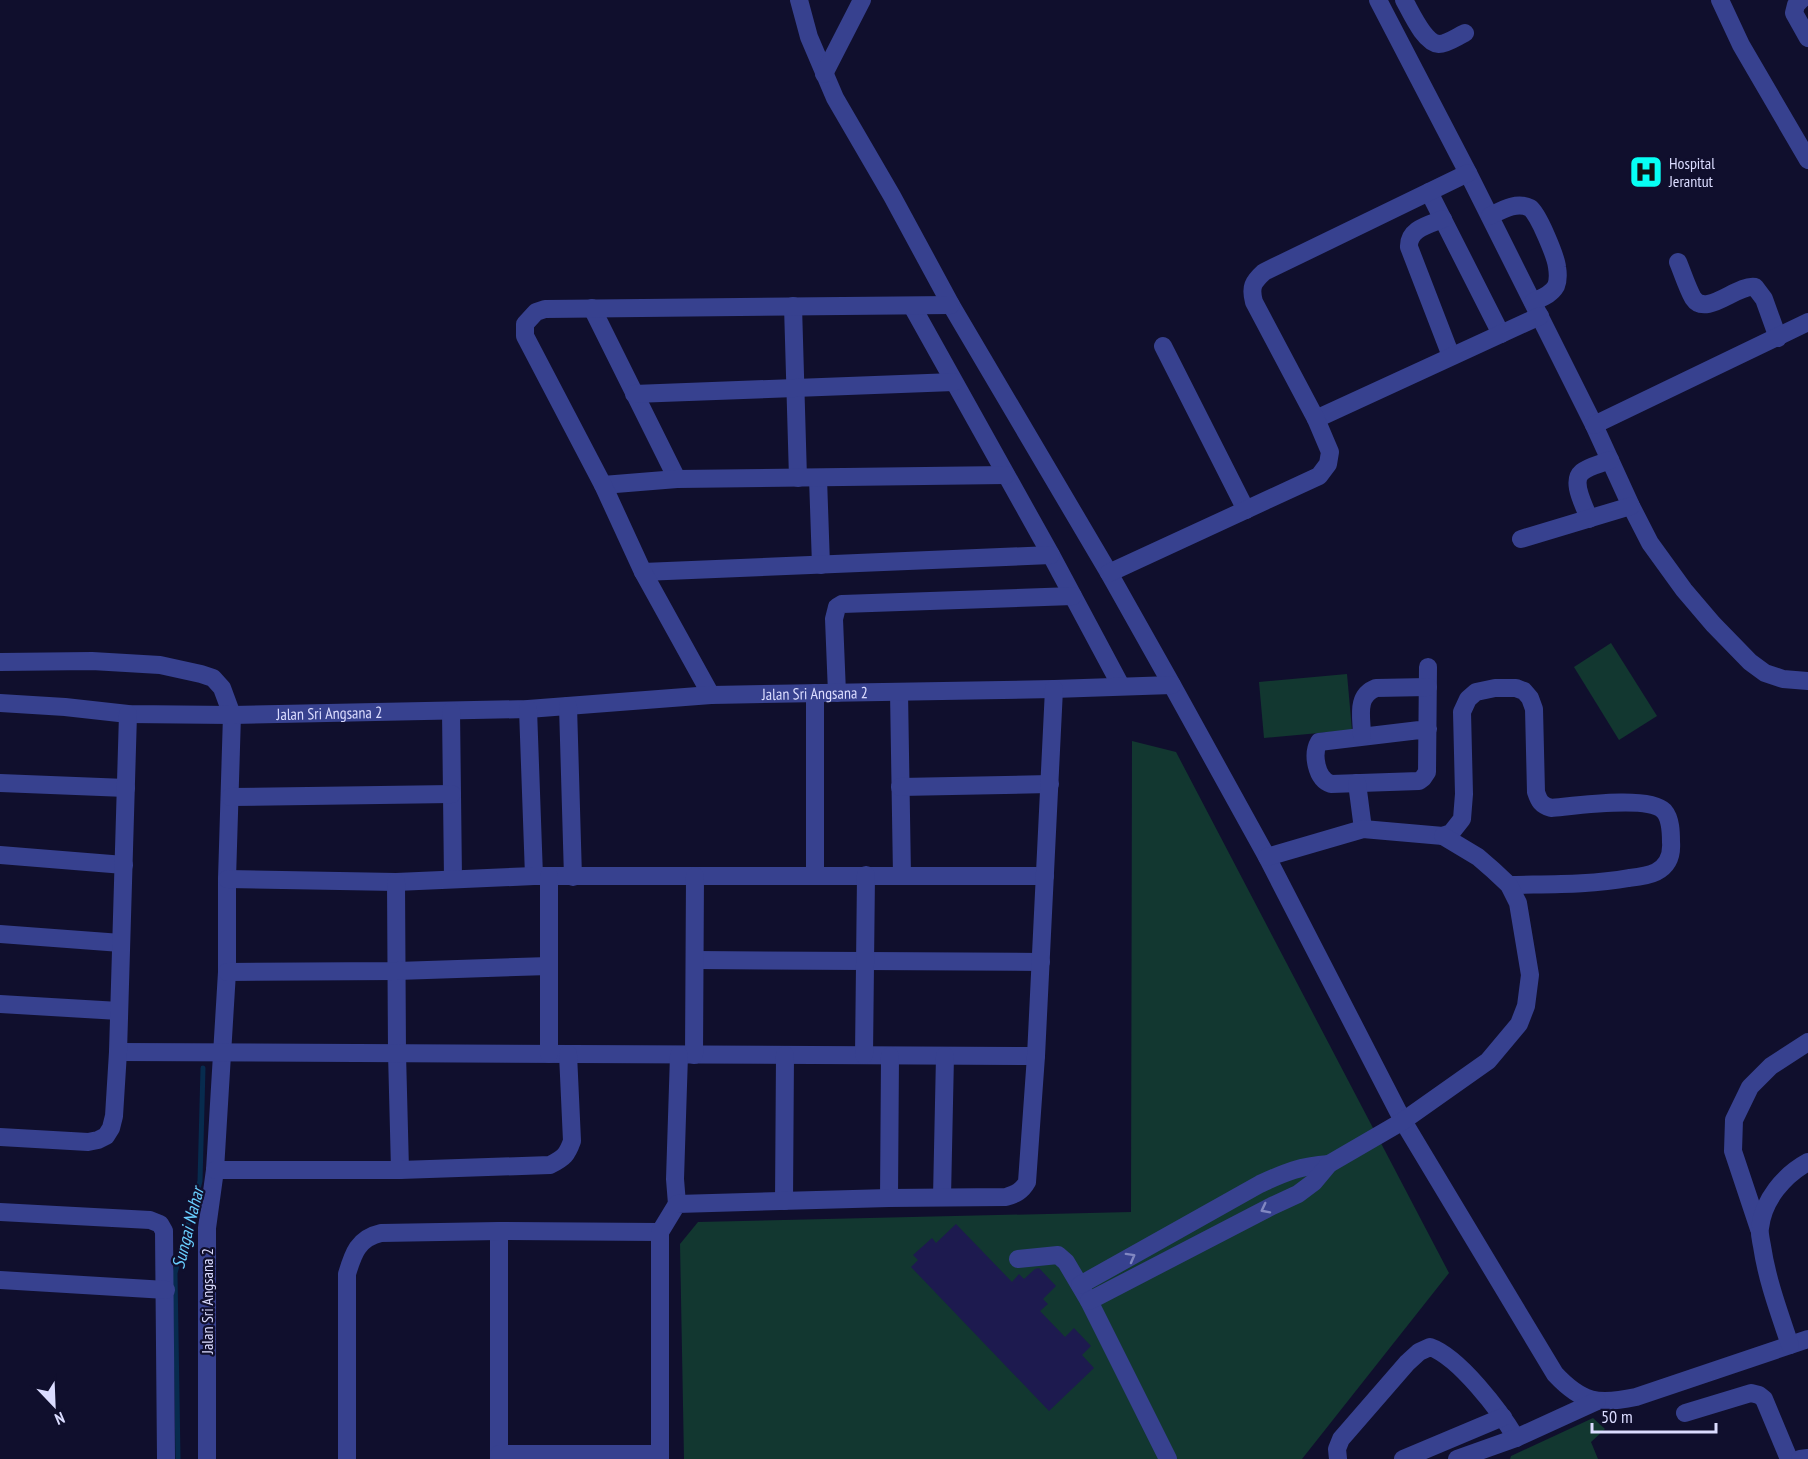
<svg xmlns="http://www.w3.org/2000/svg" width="1808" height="1459" font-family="'PT Sans Narrow',sans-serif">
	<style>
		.green { fill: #123730 }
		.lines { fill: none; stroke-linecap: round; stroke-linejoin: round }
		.stream { stroke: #072b4e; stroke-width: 5 }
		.building { fill: #1d1a4f }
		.minor { stroke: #37418f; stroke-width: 18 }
		.oneway { stroke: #8187c1 }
		.labels { text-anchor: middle; stroke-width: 4.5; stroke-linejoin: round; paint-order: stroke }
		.poi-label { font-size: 16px; fill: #dbdcff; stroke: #100f2d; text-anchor: start }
		.street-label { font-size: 16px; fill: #dbdcff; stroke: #100f2d }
		.water-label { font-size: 18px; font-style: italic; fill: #69cfff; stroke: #100f2d }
	</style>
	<rect width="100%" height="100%" fill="#100f2d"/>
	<g class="green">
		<polygon points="1611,643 1657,716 1619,740 1574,667"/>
		<polygon points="1347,674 1352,730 1264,738 1259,682"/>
		<polygon points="1132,741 1176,752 1449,1273 1302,1459 684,1459 680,1244 698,1222 1131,1212"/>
		<polygon points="1593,1418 1605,1429 1591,1442 1598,1459 1510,1459 1511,1456"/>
	</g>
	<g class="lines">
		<polyline class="stream" points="178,1459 175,1273 200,1181 203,1068"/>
	</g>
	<polygon class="building" points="956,1224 1012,1282 1019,1274 1024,1279 1035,1269 1039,1268 1056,1286 1043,1299 1048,1304 1040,1311 1065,1337 1074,1328 1091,1346 1082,1355 1094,1368 1049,1411 911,1267 918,1260 913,1255 932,1238 936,1243"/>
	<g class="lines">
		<g class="minor">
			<path d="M799,0L809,37L835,98L892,196L951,305L1109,573L1172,685L1267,857L1403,1121L1555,1374C1582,1403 1598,1405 1636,1397L1808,1339"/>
			<polyline points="1378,0 1468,173 1594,425 1631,506 1650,543 1684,590 1713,624 1750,662 1765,673 1783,679 1808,681"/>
			<path d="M1404,0C1411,12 1424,43 1439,44C1447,44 1458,36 1465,33"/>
			<polyline points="1720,0 1741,45 1808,160"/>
			<polyline points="1801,0 1796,5 1794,13 1808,38"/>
			<polyline points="824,74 862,0"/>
			<polyline points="1429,192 1501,334"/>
			<path d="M1490,216C1502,210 1517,201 1530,208C1538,213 1556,257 1557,267C1558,273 1558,281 1556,286C1551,295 1541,298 1533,302"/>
			<path d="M1443,219C1428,225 1408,229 1409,247L1451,356"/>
			<path d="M1678,262C1683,274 1687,287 1693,298C1706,318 1737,284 1755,287L1764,299L1778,338"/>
			<polyline points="793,306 798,478"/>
			<polyline points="912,306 1051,555 1121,686"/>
			<polyline points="592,308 677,479"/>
			<polyline points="1163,346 1246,510"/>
			<polyline points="634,394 954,382"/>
			<polyline points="1316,419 1540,316"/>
			<polyline points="1594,425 1808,322"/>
			<polyline points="818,478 821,565"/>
			<polyline points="603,485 677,479 1006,475"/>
			<path d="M1589,519C1585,506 1570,482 1582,472C1589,466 1601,464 1610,460"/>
			<polyline points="1521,539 1631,506"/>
			<polyline points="643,572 1051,555"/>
			<path d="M1109,573L1319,476L1328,464L1330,452L1316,419L1254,302C1250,287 1253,282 1264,272L1468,173"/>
			<polyline points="0,662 92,661 160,665 201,674 213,678 222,688 232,715 227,879 227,972 215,1170 207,1228 207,1459"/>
			<polyline points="899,692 902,876"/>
			<polyline points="837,693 834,619 837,607 842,604 1073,596"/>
			<polyline points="711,695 643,572 603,485 525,336 525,324 536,312 545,309 951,305"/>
			<path id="s1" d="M0,703L65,707L128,714L232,715L528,709L711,695L1054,689L1172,685"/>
			<polyline points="568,706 573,877"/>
			<polyline points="528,709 534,876"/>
			<polyline points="451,711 453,879"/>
			<path d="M1428,729L1319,742C1312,754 1316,779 1331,784L1419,781L1423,778L1427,772L1428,667"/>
			<path d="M1362,736C1362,718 1355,696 1376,688L1428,687"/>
			<polyline points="0,783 126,788"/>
			<polyline points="1357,783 1363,829"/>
			<polyline points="900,787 1050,784"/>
			<polyline points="230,797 452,794"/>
			<polyline points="0,855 124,865"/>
			<path d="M1267,857L1363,829L1443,836L1451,833L1462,819L1464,794L1462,712L1468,699L1476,692L1495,688H1516L1524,691L1530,698L1534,709L1536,792C1539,801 1541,805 1551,808C1574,806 1649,795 1664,811C1671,819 1671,833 1671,842C1672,855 1668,866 1656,872C1648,876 1638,877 1629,878C1590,885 1549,884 1509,885"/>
			<polyline points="815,875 815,693"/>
			<polyline points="227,879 396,882 534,876 1045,876"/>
			<polyline points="396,882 397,1053 400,1170"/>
			<polyline points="0,934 121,943"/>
			<polyline points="695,960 1041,962"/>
			<polyline points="227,972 397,971 549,966"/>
			<polyline points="0,1004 119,1011"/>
			<polyline points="118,1052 1036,1056"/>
			<polyline points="549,1054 549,876"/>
			<polyline points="694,1055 695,876"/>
			<polyline points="864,1055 866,875"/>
			<polyline points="0,1137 88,1142 98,1140 106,1136 111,1128 114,1116 118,1052 128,714"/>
			<path d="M215,1170H400L550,1165C564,1158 567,1155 572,1141L568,1054"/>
			<polyline points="942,1197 945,1056"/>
			<polyline points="889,1198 890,1056"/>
			<polyline points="784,1201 785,1055"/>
			<polyline points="677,1204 675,1179 679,1055"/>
			<polyline points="0,1212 150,1220 160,1224 164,1231 166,1459"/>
			<polyline points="1759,1229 1733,1151 1734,1120 1750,1087 1771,1066 1808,1042"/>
			<polyline points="499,1231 499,1459"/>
			<polyline points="1018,1259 1058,1255 1066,1262 1089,1301 1168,1459"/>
			<polyline points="0,1280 166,1290"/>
			<path d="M1080,1285L1260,1184C1286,1172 1300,1166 1329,1164"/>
			<polyline points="1089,1301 1272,1206 1298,1194 1314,1182 1329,1164 1403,1121 1488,1061 1519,1024 1526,1006 1530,975 1518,903 1509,885 1493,870 1478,857 1443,836"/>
			<path d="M1790,1345C1779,1312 1767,1280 1762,1246C1761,1240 1759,1233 1760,1228C1763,1200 1784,1175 1808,1162"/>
			<polyline points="1685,1413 1751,1393 1759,1395 1764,1399 1789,1459"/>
			<polyline points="499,1454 660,1454"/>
			<path d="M347,1459V1274C353,1254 358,1238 381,1233L499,1231L660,1232"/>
			<path d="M660,1459V1232L677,1204L889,1198L1006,1197C1016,1194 1022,1191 1027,1182L1036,1056L1054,689"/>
			<path d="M1338,1459L1337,1449L1341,1439L1407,1363L1419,1352L1430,1347C1459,1357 1500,1411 1516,1438"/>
			<polyline points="1403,1459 1503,1417"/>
			<polyline points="1457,1459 1516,1438 1597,1401"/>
			<polyline points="1800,1459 1808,1458"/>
		</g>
	</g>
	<defs><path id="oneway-chevron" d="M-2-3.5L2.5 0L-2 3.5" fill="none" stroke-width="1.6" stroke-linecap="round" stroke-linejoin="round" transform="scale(1.5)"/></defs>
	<g class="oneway">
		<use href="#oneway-chevron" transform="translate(1265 1209) rotate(153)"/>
		<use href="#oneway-chevron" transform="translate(1131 1257) rotate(-29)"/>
	</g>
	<defs>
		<symbol id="hospital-square" viewBox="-11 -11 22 22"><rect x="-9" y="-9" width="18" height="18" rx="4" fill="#07fff4" stroke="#100f2d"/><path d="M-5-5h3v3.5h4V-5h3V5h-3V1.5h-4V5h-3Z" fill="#111"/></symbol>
	</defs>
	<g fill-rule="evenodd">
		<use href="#hospital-square" x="1627" y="153" width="38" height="38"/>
	</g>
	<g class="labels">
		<g class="poi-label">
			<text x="1669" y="169">Hospital<tspan x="1669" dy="18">Jerantut</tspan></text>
		</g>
		<g class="street-label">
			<text dy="6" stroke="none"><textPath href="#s1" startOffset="816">Jalan Sri Angsana 2</textPath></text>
			<text dy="6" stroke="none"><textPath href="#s1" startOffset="330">Jalan Sri Angsana 2</textPath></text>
			<text transform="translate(207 1301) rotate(-90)" y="6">Jalan Sri Angsana 2</text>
		</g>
		<g class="water-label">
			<text transform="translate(188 1228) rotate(-76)" y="6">Sungai Nahar</text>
		</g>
	</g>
	<g transform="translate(54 1405) rotate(157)" stroke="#100f2d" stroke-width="4.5" paint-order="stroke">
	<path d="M0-4.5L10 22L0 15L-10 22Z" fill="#dbdcff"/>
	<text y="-9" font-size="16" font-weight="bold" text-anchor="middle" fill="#dbdcff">N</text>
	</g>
	<path d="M1592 1423v9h124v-9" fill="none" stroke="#dbdcff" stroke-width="3"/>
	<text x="1601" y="1423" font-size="18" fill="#dbdcff" stroke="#100f2d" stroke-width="4.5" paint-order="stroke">50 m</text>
</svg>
